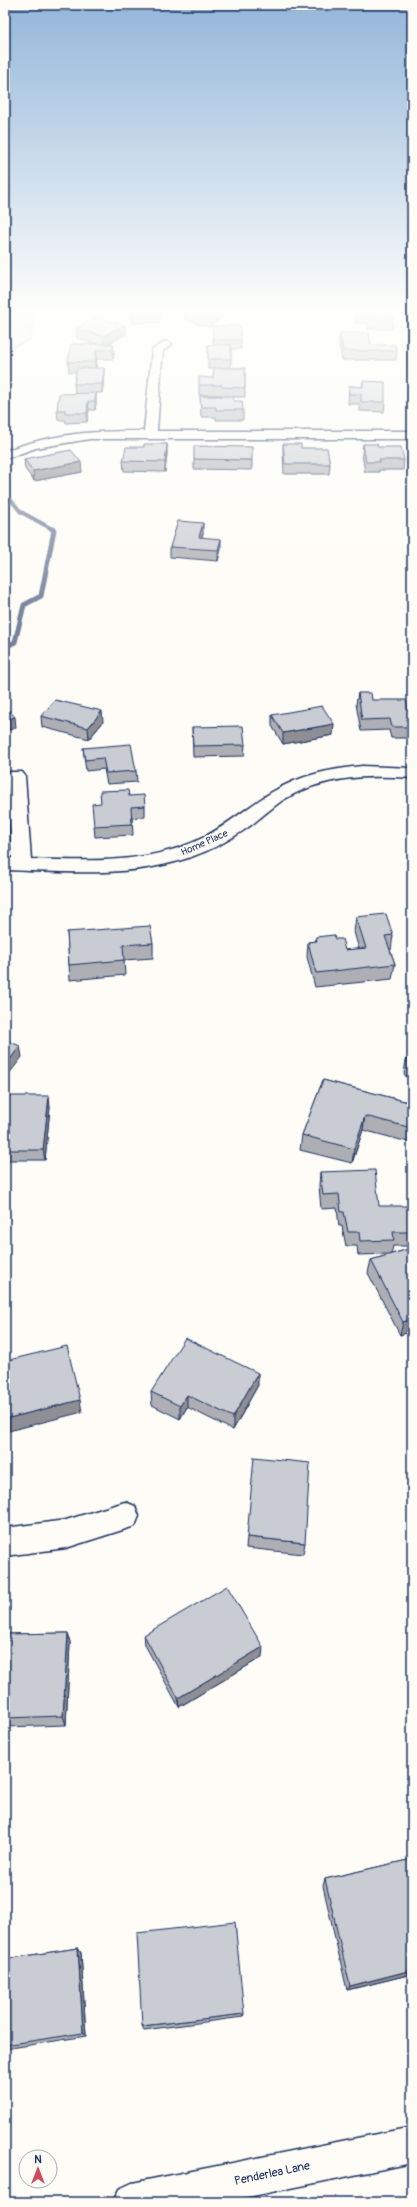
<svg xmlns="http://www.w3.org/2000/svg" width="417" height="2207" font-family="Pangolin,sans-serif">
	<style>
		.green { fill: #e0e1e3; stroke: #7e88a0 }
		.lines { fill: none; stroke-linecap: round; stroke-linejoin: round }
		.stream-far1 { stroke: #76819c; stroke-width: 4 }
		.stream { stroke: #76819c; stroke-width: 5 }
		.minor-casing { stroke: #1b2f5e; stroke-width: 3 }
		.minor { fill: #fdfcf7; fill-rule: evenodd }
		.wall { fill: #adafb5; stroke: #1b2f5e }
		.shaded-wall { fill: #8d8f94; stroke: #1b2f5e }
		.building { fill: #c9ccd3; stroke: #1b2f5e }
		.labels { text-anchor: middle; stroke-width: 3.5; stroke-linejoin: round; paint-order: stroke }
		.street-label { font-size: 10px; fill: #1b2f5e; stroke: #fdfcf7 }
		.near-street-label { font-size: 12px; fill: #1b2f5e; stroke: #fdfcf7 }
	</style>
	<rect width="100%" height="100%" fill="#fdfcf7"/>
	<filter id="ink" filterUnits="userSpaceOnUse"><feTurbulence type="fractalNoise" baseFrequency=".025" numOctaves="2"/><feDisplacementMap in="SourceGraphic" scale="8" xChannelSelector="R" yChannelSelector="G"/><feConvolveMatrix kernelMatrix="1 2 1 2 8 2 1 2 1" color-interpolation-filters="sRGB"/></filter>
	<g filter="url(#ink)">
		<polygon class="green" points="34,313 30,340 5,350 5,314"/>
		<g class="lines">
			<polyline class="stream-far1" points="10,499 21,512 54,530"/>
			<polyline class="stream" points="5,647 15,642 24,605 41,596 54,530 52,529"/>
			<defs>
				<g id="minor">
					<path d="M166,341L172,344L163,351L162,360L157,431H412V439H90L36,448L5,459V451C53,433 93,431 144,431L152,350Z"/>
					<path d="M362,766L412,768V778C367,775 323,776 283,800C271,808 260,819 247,828C230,840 211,850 191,857C132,878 67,872 5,870V858H12L7,776L10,772H22L25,776L31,859C86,861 144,864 196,841C225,828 245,808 272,792C300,775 331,769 362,766Z"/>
					<polygon points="125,1502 135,1506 139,1516 135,1526 66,1548 5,1556 5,1528 66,1520"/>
					<polygon points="412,2127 412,2163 224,2202 113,2202 119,2189 132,2183"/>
				</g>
			</defs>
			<use href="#minor" class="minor-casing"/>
			<use href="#minor" class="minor"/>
		</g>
		<g class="wall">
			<polygon points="131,313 160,313 160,322 133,323"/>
			<polygon points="184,313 225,313 225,314 210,327 196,324 196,322 184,320"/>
			<polygon points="356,313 392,313 393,320 392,329 368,329 367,323 356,323 355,319"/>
			<polygon points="213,326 241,340 241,349 231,349 231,368 245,368 245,397 233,397 233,401 243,410 243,420 216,420 216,417 201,417 200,396 221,396 222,395 199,395 199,385 213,378 214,369 208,369 208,345 213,345"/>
			<polygon points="76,329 126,334 108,344 113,344 114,353 113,359 97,359 96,368 104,378 102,393 96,393 96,403 95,410 89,410 87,422 66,423 65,420 58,420 57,410 75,393 74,384 76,372 69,372 68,362 96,344 77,338"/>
			<polygon points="340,333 371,345 397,351 396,360 342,360 339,343"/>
			<polygon points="363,381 385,402 384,412 360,411 360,404 348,404 349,386 362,387"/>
			<polygon points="167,444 167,454 165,472 124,471 123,461 144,447"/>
			<polygon points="283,444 301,448 330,464 329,474 284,474 283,454"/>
			<polygon points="363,444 378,447 404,460 403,470 379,470 379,472 365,472 362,454"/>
			<polygon points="24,459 82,472 34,481 25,469"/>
			<polygon points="194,459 252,460 252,470 194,469"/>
			<polygon points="203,533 202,538 221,549 218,561 170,557 170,547"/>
			<polygon points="358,693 372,700 412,727 410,738 391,738 389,730 361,731 356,704"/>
			<polygon points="272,715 333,735 283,744 272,726"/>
			<polygon points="41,716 103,722 89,739 42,727"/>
			<polygon points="192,727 245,745 244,756 193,757"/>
			<polygon points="83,748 136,771 137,782 107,784 104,769 86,771"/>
			<polygon points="129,796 145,806 145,817 132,818 133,835 95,837 94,826 101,803"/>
			<polygon points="356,917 393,935 391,950 390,950 395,964 392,979 315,987 307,957 308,942 315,941 316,937 335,939 345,950 359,949 354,932"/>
			<polygon points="67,932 153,943 153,958 124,960 125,975 70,980"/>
			<polygon points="412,1057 412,1084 404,1074 406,1060"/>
			<polygon points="323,1080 412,1103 412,1143 363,1130 352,1163 300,1150 302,1135"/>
			<polygon points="50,1107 45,1160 5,1160 5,1110"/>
			<polygon points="320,1172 379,1206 412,1228 412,1235 410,1246 393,1246 391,1254 358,1255 357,1246 346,1246 342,1226 339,1226 337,1208 321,1209 319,1186"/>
			<polygon points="412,1248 412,1331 400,1335 368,1273 371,1260"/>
			<polygon points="258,1385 233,1430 187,1407 180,1419 152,1405 151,1392"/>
			<polygon points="247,1537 305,1543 303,1554 246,1548"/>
			<polygon points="68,1633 70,1643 66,1725 5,1727 5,1634"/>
			<polygon points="144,1635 262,1657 179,1707 145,1645"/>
			<polygon points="412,1859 412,1974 347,1990 323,1886 325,1879"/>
			<polygon points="78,1948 81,1953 86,2036 5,2049 5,1959"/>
			<polygon points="244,2014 243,2017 144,2030 142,2026"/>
		</g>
		<g class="shaded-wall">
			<polygon points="215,313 225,314 210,327 210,318"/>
			<polygon points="125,325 126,334 104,346 103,336"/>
			<polygon points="113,344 114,353 113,359"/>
			<polygon points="96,350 97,359 95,371 95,362"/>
			<polygon points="104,368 104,378 102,393 102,384"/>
			<polygon points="96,393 96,403 95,410 95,401"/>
			<polygon points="88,401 89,410 87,422 87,413"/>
			<polygon points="167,444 167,454 165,472 165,462"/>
			<polygon points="81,462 82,472 34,481 33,471"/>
			<polygon points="203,523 203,533 199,548 199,537"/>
			<polygon points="221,539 221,549 218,561 218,550"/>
			<polygon points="102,711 103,722 89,739 88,728"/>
			<polygon points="15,717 16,728 5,731 5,720"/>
			<polygon points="334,724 333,735 283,744 283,733"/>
			<polygon points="20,1046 22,1057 5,1079 5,1066"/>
			<polygon points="49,1096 50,1107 45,1160 43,1150"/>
			<polygon points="365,1116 363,1130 352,1163 354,1149"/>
			<polygon points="412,1319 412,1331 400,1335 403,1322"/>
			<polygon points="258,1373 258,1385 233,1430 233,1417"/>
			<polygon points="187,1395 187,1407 180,1419 180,1406"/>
			<polygon points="80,1400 82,1412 5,1432 5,1419"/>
			<polygon points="68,1633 70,1643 66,1725 63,1716"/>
			<polygon points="263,1647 262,1657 179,1707 178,1698"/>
			<polygon points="78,1948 81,1953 86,2036 83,2033"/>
			<polygon points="412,1970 412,1974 347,1990 350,1986"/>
		</g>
		<g class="building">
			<polygon points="198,313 215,313 210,318 196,315"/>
			<polygon points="357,313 392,313 393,320 368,320 367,314 357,314"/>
			<polygon points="96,317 125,325 103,336 76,329"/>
			<polygon points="213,326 240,326 241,340 213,340"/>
			<polygon points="340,333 369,333 371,345 395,345 397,351 343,351"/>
			<polygon points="71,344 113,344 113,350 96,350 95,362 68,362"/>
			<rect x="208" y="345" width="23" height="14"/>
			<polygon points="77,368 104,368 102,384 74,384"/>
			<polygon points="214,368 245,368 245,388 222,387 222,385 199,385 199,377 213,378"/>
			<polygon points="363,381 385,382 385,402 361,402 361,394 349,394 349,386 363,387"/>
			<polygon points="96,393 95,401 88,401 87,413 65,413 65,410 57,410 59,394"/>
			<polygon points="200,396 233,396 233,401 242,401 243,410 216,410 216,407 201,407"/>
			<polygon points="144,444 167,444 165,462 123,461 126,447 144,447"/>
			<polygon points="283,444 301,444 301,448 327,448 330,464 285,464"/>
			<polygon points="363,444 377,444 378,447 401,447 404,460 379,460 380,462 366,462"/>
			<polygon points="194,446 252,447 252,460 194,459"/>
			<polygon points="71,450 81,462 33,471 24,459"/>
			<polygon points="178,521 203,523 199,537 221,539 218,550 170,547"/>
			<polygon points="358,693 371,693 372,700 406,700 412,727 392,727 390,719 362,720"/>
			<polygon points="55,700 102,711 88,728 41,716"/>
			<polygon points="5,706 15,717 5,720"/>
			<polygon points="322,706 334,724 283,733 272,715"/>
			<polygon points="243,726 245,745 193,746 192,727"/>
			<polygon points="131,744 136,771 106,773 103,758 85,760 83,748"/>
			<polygon points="128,790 129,796 144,795 145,806 131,807 132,824 94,826 92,804 101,803 100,791"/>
			<polygon points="386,914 393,935 385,936 395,964 316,973 308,942 317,941 316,937 334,935 335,939 342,939 345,950 366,948 356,917"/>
			<polygon points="150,926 153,943 123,945 124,960 69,965 67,932"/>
			<polygon points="5,1040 20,1046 5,1066"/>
			<polygon points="412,1057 412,1066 406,1060"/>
			<polygon points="323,1080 412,1103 412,1128 365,1116 354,1149 302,1135"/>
			<polygon points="7,1096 49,1096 43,1150 5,1150 5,1110"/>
			<polygon points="375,1170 379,1206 408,1206 412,1228 412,1232 393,1232 394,1240 360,1241 359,1232 348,1232 344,1212 341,1212 339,1194 323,1195 320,1172"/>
			<polygon points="412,1248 412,1319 403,1322 371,1260"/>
			<polygon points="185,1338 258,1373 233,1417 187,1395 180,1406 151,1392"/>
			<polygon points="67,1346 80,1400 5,1419 5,1361"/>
			<polygon points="254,1457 310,1463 305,1543 247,1537"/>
			<polygon points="227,1586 263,1647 178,1698 144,1635"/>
			<polygon points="68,1633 63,1716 5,1718 5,1634"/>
			<polygon points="412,1859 412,1970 350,1986 325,1879"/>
			<polygon points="235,1922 244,2014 142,2026 137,1933"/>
			<polygon points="78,1948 83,2033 5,2045 5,1959"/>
		</g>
	</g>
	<linearGradient id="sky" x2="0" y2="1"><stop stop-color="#93b6da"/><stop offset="0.5" stop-color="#fefefb"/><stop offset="1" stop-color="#fefefb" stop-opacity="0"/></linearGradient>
	<rect width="417" height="622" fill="url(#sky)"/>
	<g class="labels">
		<g class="street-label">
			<text transform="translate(204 842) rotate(-24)" y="4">Home Place</text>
		</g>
		<g class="near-street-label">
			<text transform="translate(272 2173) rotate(-12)" y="4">Penderlea Lane</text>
		</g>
	</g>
	<rect width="417" height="2207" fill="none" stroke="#fdfcf7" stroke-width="20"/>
	<rect x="10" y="10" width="397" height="2187" fill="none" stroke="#1b2f5e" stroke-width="1.5" filter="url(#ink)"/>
	<g transform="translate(38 2169)"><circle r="19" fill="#fdfcf7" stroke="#a3aaba"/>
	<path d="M0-3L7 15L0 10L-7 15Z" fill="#d1495b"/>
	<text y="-6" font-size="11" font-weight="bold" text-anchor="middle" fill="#1b2f5e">N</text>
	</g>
</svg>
